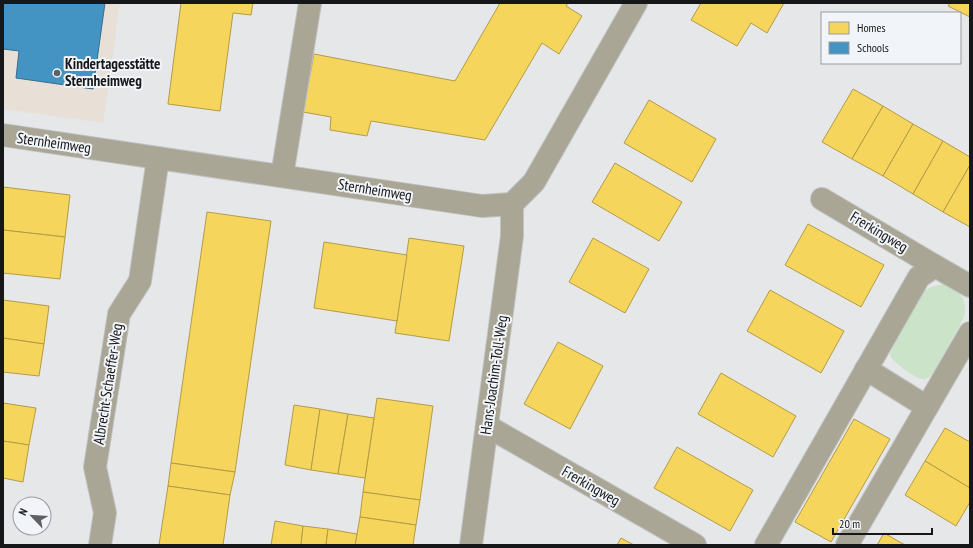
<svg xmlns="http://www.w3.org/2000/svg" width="973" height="548" font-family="'PT Sans Narrow',sans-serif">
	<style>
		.education { fill: #e8dfd7 }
		.green { fill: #cae3c9 }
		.homes { fill: #f6d55c; stroke: #b39c48 }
		.schools { fill: #4393c3; stroke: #366e90 }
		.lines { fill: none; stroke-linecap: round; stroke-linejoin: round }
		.minor-casing { stroke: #c1c2c3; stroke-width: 24 }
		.minor { stroke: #aaa696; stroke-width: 22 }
		.poi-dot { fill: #5e6062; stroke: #f1f4f8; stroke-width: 1.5 }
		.labels { text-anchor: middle; stroke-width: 4; stroke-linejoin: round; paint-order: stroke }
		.poi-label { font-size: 15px; font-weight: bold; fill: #161719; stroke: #f1f4f8; text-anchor: start }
		.street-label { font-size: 15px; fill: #161719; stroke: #f1f4f8 }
	</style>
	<rect width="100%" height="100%" fill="#e5e7e9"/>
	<polygon class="education" points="3,3 120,3 103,123 3,109"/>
	<path class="green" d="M947,284C961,293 968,300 964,317L934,374C931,376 928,378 925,379C917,381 895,363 890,356C892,344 913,303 921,294C927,287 938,285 947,284Z"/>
	<g class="homes">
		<polygon points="181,3 253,3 251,15 233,13 220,111 168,104"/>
		<polygon points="500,3 568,3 566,6 582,16 559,54 542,43 485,140 371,121 367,136 330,130 331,117 303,112 314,54 455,81"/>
		<polygon points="701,3 784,3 767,33 751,23 737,46 691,20"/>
		<polygon points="950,3 970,3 970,17 948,6"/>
		<polygon points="853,89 883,106 852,159 822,142"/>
		<polygon points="649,100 716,139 692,182 624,143"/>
		<polygon points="883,106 913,124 883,176 852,159"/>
		<polygon points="913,124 943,141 913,194 883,176"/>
		<polygon points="943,141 970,157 970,165 943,212 913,194"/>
		<polygon points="615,163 682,202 659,241 592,202"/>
		<polygon points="970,165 970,227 943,212"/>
		<polygon points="3,187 70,195 65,237 3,230"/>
		<polygon points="207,212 271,221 235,472 171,463"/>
		<polygon points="808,224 884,265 861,307 785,265"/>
		<polygon points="3,230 65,237 60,279 3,273"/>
		<polygon points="409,238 464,246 449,341 395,333"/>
		<polygon points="593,238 649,269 625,313 569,282"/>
		<polygon points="324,242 407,255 397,321 314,308"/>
		<polygon points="770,290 844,331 821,373 747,331"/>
		<polygon points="3,300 49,306 44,344 3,338"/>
		<polygon points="3,338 44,344 39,376 3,372"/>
		<polygon points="558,342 603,366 570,429 524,404"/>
		<polygon points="721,373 796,416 773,457 698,414"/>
		<polygon points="377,398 433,406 420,500 363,492"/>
		<polygon points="3,403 36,408 29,445 3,441"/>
		<polygon points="294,405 320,409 311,470 285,465"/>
		<polygon points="320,409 348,414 338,474 311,470"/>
		<polygon points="348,414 374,418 365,478 338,474"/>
		<polygon points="854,419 890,439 831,542 795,522"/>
		<polygon points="945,428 970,442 970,488 925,461"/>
		<polygon points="3,441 29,445 23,482 3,478"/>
		<polygon points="677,447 753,490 730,531 654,488"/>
		<polygon points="925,461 970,488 970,502 956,526 905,495"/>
		<polygon points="171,463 235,472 230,495 168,486"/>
		<polygon points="168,486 230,495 223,545 159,545"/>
		<polygon points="363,492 420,500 416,525 360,517"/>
		<polygon points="360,517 416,525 413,545 355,545"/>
		<polygon points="275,521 303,526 301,545 271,545"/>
		<polygon points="303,526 328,529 326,545 301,545"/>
		<polygon points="328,529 357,534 355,545 326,545"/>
		<polygon points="884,533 905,545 877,545"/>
		<polygon points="621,538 634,545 617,545"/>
	</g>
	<polygon class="schools" points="3,3 105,3 93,89 16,78 19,51 3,49"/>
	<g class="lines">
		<defs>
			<g id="minor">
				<polyline points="3,135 482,206 512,204 534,182 636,3"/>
				<polyline points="282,176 310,3"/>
				<polyline points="822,199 935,266"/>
				<polyline points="866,369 927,407"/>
				<polyline points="487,426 695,545"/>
				<polyline points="100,545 105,513 95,467 119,314 140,281 158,158"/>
				<polyline points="471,545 512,236 512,204"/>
				<polyline points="766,545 919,277 935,266 970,286"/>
				<polyline points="847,545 970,333"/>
			</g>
		</defs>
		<use href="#minor" class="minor-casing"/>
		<use href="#minor" class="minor"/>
	</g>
	<circle class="poi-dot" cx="57" cy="73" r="4"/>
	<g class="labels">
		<g class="poi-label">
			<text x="65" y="69">Kindertagesstätte<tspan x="65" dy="17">Sternheimweg</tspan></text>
		</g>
		<g class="street-label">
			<text transform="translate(54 143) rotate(8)" y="5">Sternheimweg</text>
			<text transform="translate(375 190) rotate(9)" y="5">Sternheimweg</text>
			<text transform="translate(879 232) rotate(31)" y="5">Frerkingweg</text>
			<text transform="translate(494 375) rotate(-82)" y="5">Hans-Joachim-Toll-Weg</text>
			<text transform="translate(108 384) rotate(-81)" y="5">Albrecht-Schaeffer-Weg</text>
			<text transform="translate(591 486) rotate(30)" y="5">Frerkingweg</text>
		</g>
	</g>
	<rect width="973" height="548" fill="none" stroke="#161719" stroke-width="8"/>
	<rect x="821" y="12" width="140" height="52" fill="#f1f4f8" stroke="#999c9f"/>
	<rect x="829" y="22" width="20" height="12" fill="#f6d55c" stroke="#999c9f"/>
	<text x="857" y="32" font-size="12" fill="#161719">Homes</text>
	<rect x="829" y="42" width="20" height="12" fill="#4393c3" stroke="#999c9f"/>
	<text x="857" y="52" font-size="12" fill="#161719">Schools</text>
	<g transform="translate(32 516) rotate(295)"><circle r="19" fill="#f1f4f8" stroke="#999c9f"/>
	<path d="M0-3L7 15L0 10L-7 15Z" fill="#5e6062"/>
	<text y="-6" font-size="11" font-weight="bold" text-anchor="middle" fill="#161719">N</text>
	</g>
	<path d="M833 528v6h99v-6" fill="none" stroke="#161719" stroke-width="2"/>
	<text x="839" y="528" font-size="12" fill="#161719" stroke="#f1f4f8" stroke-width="3" paint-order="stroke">20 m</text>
</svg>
